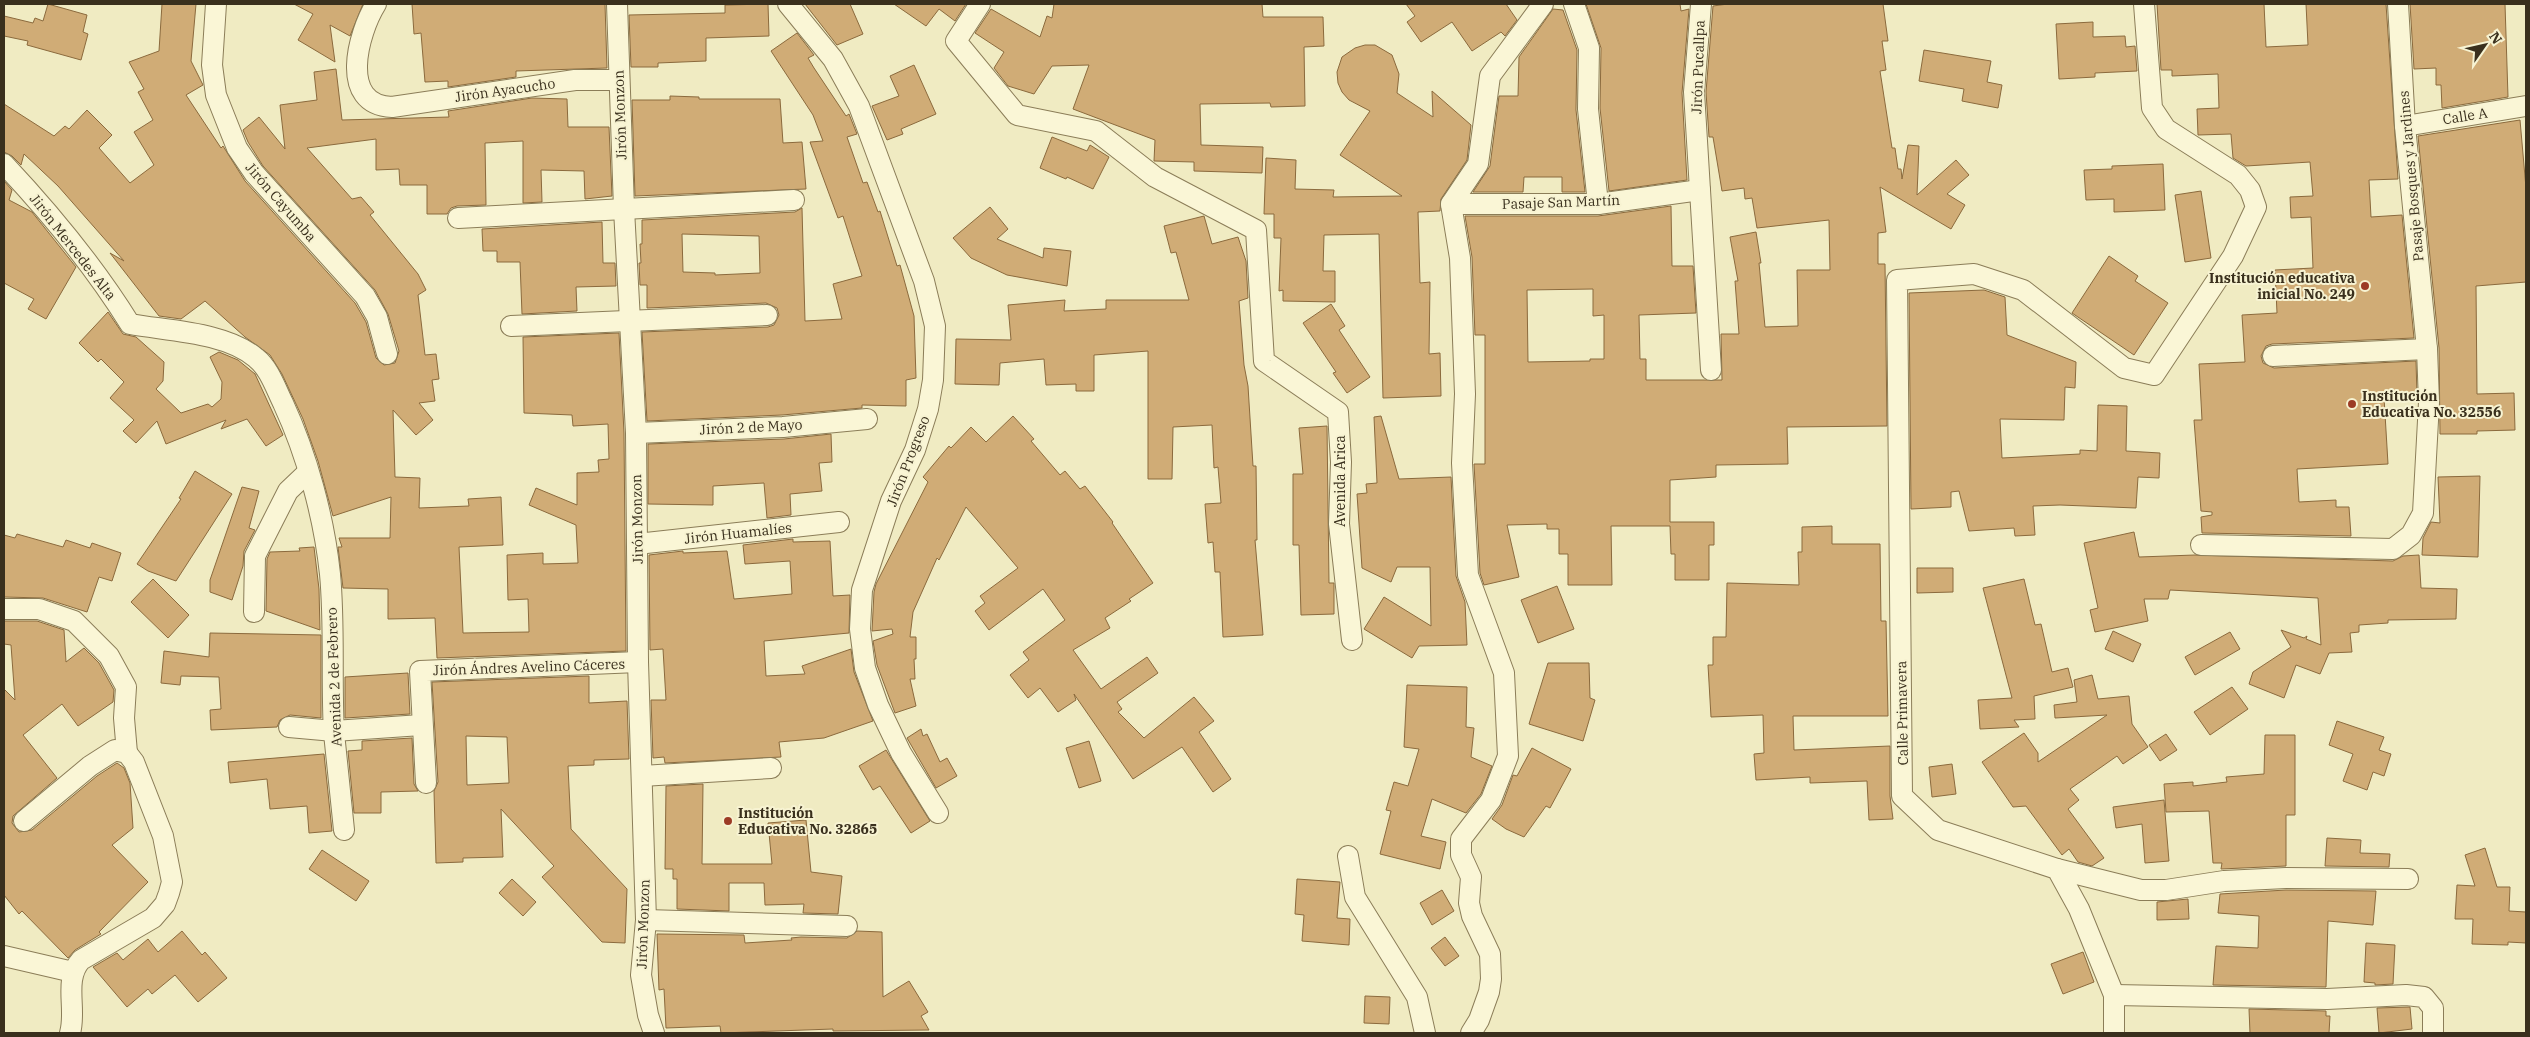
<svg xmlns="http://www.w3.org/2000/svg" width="2530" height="1037" font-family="'IBM Plex Serif',serif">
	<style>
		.building { fill: #d0ac76; stroke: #8b6a3d; fill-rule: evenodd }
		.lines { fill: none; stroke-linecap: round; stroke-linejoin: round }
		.street-casing { stroke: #8b7d58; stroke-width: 22 }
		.street { stroke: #faf6d6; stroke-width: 20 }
		.poi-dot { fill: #9c3b25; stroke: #f7f3d2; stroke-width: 2 }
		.labels { text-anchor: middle; stroke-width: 4; stroke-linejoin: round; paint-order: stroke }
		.street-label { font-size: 14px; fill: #3a301d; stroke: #f7f3d2 }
		.poi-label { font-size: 14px; font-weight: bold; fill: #3a301d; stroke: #f7f3d2; text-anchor: start }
	</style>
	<rect width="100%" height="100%" fill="#f0ebc2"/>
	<g class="building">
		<polygon points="48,4 87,15 83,32 88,34 81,60 27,45 28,41 4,36 4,16 33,23 35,18 43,21"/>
		<polygon points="162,4 196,4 191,61 203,85 186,95 221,148 223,146 245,181 355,303 366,322 376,358 384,365 395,363 399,351 388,314 375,290 263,166 248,142 243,130 259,117 285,149 280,105 317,100 314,72 336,69 342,120 449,117 448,111 532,98 567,99 568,127 609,127 612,196 585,199 584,171 541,170 542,202 523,203 523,141 485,143 486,205 457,206 451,208 447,214 427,214 427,185 400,185 399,169 376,170 376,139 307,148 352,199 361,197 374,212 370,215 418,274 426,290 418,295 425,355 436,354 439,379 432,380 435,401 419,403 433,420 416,435 393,410 395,477 420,478 419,508 469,506 468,499 501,497 503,545 459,547 463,633 529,632 528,599 508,600 507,555 543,553 543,564 578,563 576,525 529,505 536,488 577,505 577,473 599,472 598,460 609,459 608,424 573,426 572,415 524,413 523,337 619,333 624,433 626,651 437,658 435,618 388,619 388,589 343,588 338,547 342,547 339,538 390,538 391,497 333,516 318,461 303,419 282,374 270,355 245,337 205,301 181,319 159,316 110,253 124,261 58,186 24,154 21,165 12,156 4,152 4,104 54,136 65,126 69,129 87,110 112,135 99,148 130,183 154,165 134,132 153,120 138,92 144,89 129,62 159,51"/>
		<polygon points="294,4 363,4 350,36 330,25 335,62 298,40 313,14"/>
		<polygon points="412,4 605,4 607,68 516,71 516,77 448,87 448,81 425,82 421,33 414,34"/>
		<polygon points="768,4 769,36 706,38 706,61 658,63 658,67 631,67 629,15 725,13 725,5"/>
		<polygon points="805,4 850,4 863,34 837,45"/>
		<polygon points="894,4 966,4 955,21 939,9 926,26"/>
		<polygon points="1054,4 1262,4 1263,17 1323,17 1324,46 1304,47 1305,106 1271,107 1270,103 1200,104 1201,145 1263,147 1262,173 1194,171 1194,162 1154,161 1155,140 1073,109 1089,65 1052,66 1034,94 1008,86 994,68 1004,52 975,33 991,9 1040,37 1047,16 1052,18"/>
		<polygon points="1406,4 1506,4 1517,20 1505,36 1501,32 1472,51 1452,22 1421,42 1407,22 1415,16"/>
		<polygon points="1586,4 1680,4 1681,11 1689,9 1682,93 1687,180 1609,191 1600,108 1601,48"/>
		<path d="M1728,4H1883L1888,41H1882L1886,70L1880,71L1892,148H1895L1898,169H1901L1902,179L1908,145L1919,146L1917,195L1956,160L1969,175L1947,194L1965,205L1951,229L1880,187L1886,232L1878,233V264H1885L1887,426L1787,427L1788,464L1716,465V477L1670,480V522H1714V545H1709V580H1675V554H1671L1670,526H1611L1612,585H1568V554H1559V529H1547V524L1507,525L1519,577L1484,585L1480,573L1474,464H1485V335H1475L1472,257L1465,216H1598L1671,206L1672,266H1693L1696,313L1639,315L1640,359H1646V380H1722L1721,334H1739L1735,281H1738L1730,237L1756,232L1761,263H1759L1765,327L1798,326L1797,270H1830L1829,220L1757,228L1752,198L1745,199L1744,188L1722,191L1713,137H1709L1706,92L1713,6ZM1593,289V316L1604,315V359H1590V361L1528,362L1527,290Z"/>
		<polygon points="2157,4 2264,4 2266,47 2308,45 2306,4 2386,4 2398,179 2369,180 2371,217 2402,215 2414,338 2272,344 2266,346 2261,356 2263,363 2274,368 2416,361 2417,396 2384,397 2388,464 2297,469 2299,502 2336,500 2336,507 2349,507 2351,536 2202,533 2201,517 2212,515 2212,512 2201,511 2194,420 2202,420 2199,364 2245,362 2242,315 2277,313 2275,270 2313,268 2311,217 2291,218 2290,197 2313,196 2310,162 2246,166 2233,158 2231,134 2198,135 2197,109 2219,108 2218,74 2172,76 2172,70 2161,70"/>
		<polygon points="2410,4 2505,4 2508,97 2442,108 2441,85 2436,85 2436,68 2414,69"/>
		<polygon points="1553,9 1563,10 1577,50 1576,110 1585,192 1562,192 1562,177 1524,177 1523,192 1473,192 1490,166 1499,96 1518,96 1519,57"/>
		<polygon points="2093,22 2093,37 2125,36 2126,47 2135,46 2137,71 2095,73 2095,77 2059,79 2056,24"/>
		<path d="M797,33L814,55L808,58L814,68L846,116L849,114L857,134L847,137L863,183L867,182L878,212L880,211L897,266L900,265L914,316L916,378L906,380V406L862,405V408L782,415L647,421L642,332L768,327L774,325L779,315L777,308L766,303L647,308V285H640L639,263H641L640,244H642V220L795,212L802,208L805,321L842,319L833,284L862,276L843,216L838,218L810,142L823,141L813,115L771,51ZM682,234L759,236L760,273L715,275V273L683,272Z"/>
		<polygon points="1365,45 1375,45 1392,55 1399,74 1397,93 1433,117 1432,91 1471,125 1467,160 1441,199 1440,211 1418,212 1420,283 1430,282 1429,354 1440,353 1441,396 1383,398 1379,234 1324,235 1323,271 1335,271 1335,302 1283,301 1283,290 1279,291 1281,238 1274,238 1274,214 1264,214 1266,158 1296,160 1295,189 1334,190 1333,197 1402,196 1340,155 1370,111 1349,100 1342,92 1338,83 1337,72 1342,57 1355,48"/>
		<polygon points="1924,50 1991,61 1987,82 2002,85 1998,108 1962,101 1964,89 1919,81"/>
		<polygon points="914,65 936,114 901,129 903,134 887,140 872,106 899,96 890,76"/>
		<polygon points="670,96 699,97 699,99 780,99 783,143 802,142 806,189 635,196 632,100 670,100"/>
		<polygon points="2520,120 2526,188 2526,282 2476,286 2477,394 2514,393 2515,430 2477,431 2477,434 2440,434 2439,348 2418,136"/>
		<polygon points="1052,137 1087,151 1090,145 1109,157 1093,189 1067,177 1066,179 1040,168"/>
		<polygon points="2163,164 2165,210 2114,212 2114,199 2086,200 2084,170 2112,169 2112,166"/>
		<polygon points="4,181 12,190 9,200 32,212 76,267 46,319 28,309 34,299 4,283"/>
		<polygon points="2201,191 2211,258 2185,262 2175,195"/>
		<polygon points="990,207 1008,229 997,239 1043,258 1044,248 1071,251 1067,286 1007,275 971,258 953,238"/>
		<polygon points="1204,216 1212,244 1238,237 1246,261 1248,298 1239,301 1244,365 1248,386 1253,466 1256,466 1257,540 1255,540 1263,635 1223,637 1220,572 1215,572 1213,542 1208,543 1205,504 1221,503 1218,467 1214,468 1212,425 1173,427 1172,479 1148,479 1148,351 1094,355 1094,391 1076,391 1076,384 1046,385 1044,359 1000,363 999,385 955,384 956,339 1011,340 1008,305 1065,300 1064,311 1106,309 1106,300 1189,300 1176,252 1171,253 1164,226"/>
		<polygon points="602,222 603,263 615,263 616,286 576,287 577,311 522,314 520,262 497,262 497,251 483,251 482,229"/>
		<polygon points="2109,256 2138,276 2135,281 2168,303 2134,355 2072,313"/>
		<polygon points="1984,290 2005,297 2007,335 2076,362 2075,388 2065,387 2064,420 2000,419 2002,458 2080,454 2080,450 2097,451 2098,405 2127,406 2126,451 2160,453 2159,478 2138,477 2136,508 2060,505 2033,506 2035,535 2015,536 2014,528 1969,531 1959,491 1951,492 1951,507 1911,509 1909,293"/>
		<polygon points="1331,304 1345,326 1339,330 1370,377 1347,393 1333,373 1336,372 1303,323"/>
		<polygon points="108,312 123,334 136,337 164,362 163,381 156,389 181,413 208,404 212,407 221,399 222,382 210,357 219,352 238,360 255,374 283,435 266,446 247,419 221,429 226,420 166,444 157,421 136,443 123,431 134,420 110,398 124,382 101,359 98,362 79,343"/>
		<polygon points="1013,416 1034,439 1031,441 1060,475 1065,471 1080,489 1085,486 1113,522 1112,523 1153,583 1129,599 1131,601 1105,618 1110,628 1073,650 1101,689 1147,657 1158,673 1117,702 1122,709 1118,712 1144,738 1194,697 1214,721 1199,732 1231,779 1213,792 1182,747 1133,779 1074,694 1076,700 1058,712 1040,688 1028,698 1010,675 1029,660 1023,652 1065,620 1043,589 989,630 975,611 985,603 980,596 1018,568 966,507 939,560 937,558 913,612 910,637 916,637 916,659 914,659 915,679 910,679 916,706 895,713 877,665 873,641 893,634 892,629 872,631 874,592 876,584 928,482 923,477 949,446 951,448 971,427 986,442"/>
		<polygon points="1381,416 1399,479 1451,477 1456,576 1465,602 1467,645 1419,646 1412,658 1364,629 1384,597 1431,626 1430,567 1397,567 1391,582 1362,568 1357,494 1367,493 1366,484 1377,483 1374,417"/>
		<polygon points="1327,426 1329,583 1334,583 1334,614 1301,615 1299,545 1293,545 1293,474 1303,474 1299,428"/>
		<polygon points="831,434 832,462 819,463 822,491 790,494 791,515 767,518 764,483 713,486 713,505 648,504 648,444 784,439"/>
		<polygon points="195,471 232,494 176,581 148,571 137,564 181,499 179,498"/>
		<polygon points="2480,476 2478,557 2422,555 2423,538 2431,522 2440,523 2438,477"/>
		<polygon points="242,487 259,491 249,528 255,530 244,551 243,566 232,600 210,592 210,580"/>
		<polygon points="1832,526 1832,544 1880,544 1881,621 1886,621 1888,716 1793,716 1794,750 1890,746 1890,796 1893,819 1869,820 1867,781 1810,783 1810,777 1756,780 1754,754 1764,753 1763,715 1711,717 1708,665 1713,665 1713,637 1726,637 1727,583 1799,585 1798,552 1802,552 1802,527"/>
		<polygon points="2134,532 2139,557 2195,555 2393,561 2403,556 2419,555 2421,588 2457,589 2456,619 2388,620 2388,623 2359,625 2359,632 2350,633 2352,652 2329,653 2320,674 2296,665 2284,698 2249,684 2253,672 2291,647 2281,630 2304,638 2307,636 2306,639 2321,645 2318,598 2170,590 2168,599 2144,599 2148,621 2095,632 2090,610 2098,608 2084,543"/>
		<polygon points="17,534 63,547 66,540 90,548 92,543 121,553 112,581 99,577 87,612 43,598 4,597 4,535 15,538"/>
		<polygon points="793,539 793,542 830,541 833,596 850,595 849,633 764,641 766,676 805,674 802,666 851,649 854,672 873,721 824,738 779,742 781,757 665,763 664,757 653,758 651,700 666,700 663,649 650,650 649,555 683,551 683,553 727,551 734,599 792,594 790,561 745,564 743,545"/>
		<polygon points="314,547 319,589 320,630 266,611 267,559 270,552 300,551 299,548"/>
		<polygon points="1917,568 1953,568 1953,592 1917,593"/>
		<polygon points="153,579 189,615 168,638 131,602"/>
		<polygon points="2024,579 2035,625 2041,624 2052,672 2068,668 2073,687 2034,696 2035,719 2014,720 2019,727 1980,729 1978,700 2012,698 1983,588"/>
		<polygon points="1557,586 1574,629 1538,643 1521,600"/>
		<polygon points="4,621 37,621 64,630 66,662 84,648 99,663 114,690 113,702 78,726 62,704 23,735 57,778 13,816 12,823 19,832 32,830 97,776 117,763 124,768 130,783 133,828 112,845 148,882 99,932 101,934 75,950 68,958 22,911 19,914 4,895 4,689 15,700 11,645 4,644"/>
		<polygon points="2113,631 2141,644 2133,662 2105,649"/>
		<polygon points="2230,632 2240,649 2195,675 2185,657"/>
		<polygon points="210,633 321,635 321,718 290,715 280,720 277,727 211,730 210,710 221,709 219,677 181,676 180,685 161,683 164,651 209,657"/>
		<polygon points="1548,663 1589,663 1590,698 1595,700 1583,741 1529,724"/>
		<polygon points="408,673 410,714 345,718 345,677"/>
		<polygon points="2092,675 2098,699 2129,696 2132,724 2148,747 2123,764 2117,756 2070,789 2079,800 2068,809 2104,858 2092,866 2078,862 2069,849 2062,855 2026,806 2013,807 1982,762 2024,733 2038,753 2038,762 2107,715 2055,718 2054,705 2077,702 2074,680"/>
		<path d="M589,676V703L627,701L629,759L594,760V765L568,766L571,829L627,889L625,943L602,942L542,877L554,866L501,809L503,857L463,858V862L436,863L434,791L438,782L432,682ZM466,736L507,737L509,783L467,785Z"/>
		<polygon points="1407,685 1467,687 1466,727 1474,728 1471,757 1492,766 1481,794 1466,813 1432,799 1421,836 1446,842 1440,869 1380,854 1391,811 1386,810 1394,782 1408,786 1419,749 1404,747"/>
		<polygon points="2232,687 2248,709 2210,735 2194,712"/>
		<polygon points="2337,721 2384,737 2379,750 2391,754 2384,776 2373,772 2367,790 2343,781 2353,754 2329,745"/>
		<polygon points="921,729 923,736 927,734 940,762 947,758 957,776 936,788 907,738"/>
		<polygon points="2166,734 2177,750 2160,761 2149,745"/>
		<polygon points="2265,735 2295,735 2295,815 2286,815 2286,866 2221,869 2222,863 2213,863 2209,811 2166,812 2164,784 2193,782 2193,786 2227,782 2226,777 2264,774"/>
		<polygon points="412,738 414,784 418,791 381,792 381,813 354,813 348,751 362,750 362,741"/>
		<polygon points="1089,741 1101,781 1079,788 1066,748"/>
		<polygon points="1532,748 1571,769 1550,808 1546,806 1524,837 1506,829 1492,819 1502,805 1513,775 1517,776"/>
		<polygon points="886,750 930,821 911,833 880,786 873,790 859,766"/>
		<polygon points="324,754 332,831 309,833 307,806 270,809 267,779 230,783 228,762"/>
		<polygon points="1952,764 1956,794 1932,797 1929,767"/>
		<polygon points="703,784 702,864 772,864 768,823 806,820 811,872 842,876 838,914 803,913 804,904 765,905 764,883 729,883 729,911 677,909 677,879 673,879 673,869 665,869 666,786"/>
		<polygon points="2164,800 2169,861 2145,863 2142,824 2116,828 2113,807"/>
		<polygon points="2327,838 2361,840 2360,853 2390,854 2389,867 2325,866"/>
		<polygon points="2485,848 2497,887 2510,887 2509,911 2526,912 2526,943 2508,942 2508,945 2472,944 2473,919 2455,919 2457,885 2475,886 2465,855"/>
		<polygon points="322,850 369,881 356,901 309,869"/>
		<polygon points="512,879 536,902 523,916 499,893"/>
		<polygon points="1297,879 1340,882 1337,918 1350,919 1349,945 1302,941 1304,915 1295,914"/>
		<polygon points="1442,890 1454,911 1432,925 1420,903"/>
		<polygon points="2286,890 2376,891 2373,925 2328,921 2326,987 2213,985 2216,946 2258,948 2259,916 2218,913 2220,894"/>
		<polygon points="2188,899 2189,919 2157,920 2157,902"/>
		<polygon points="182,931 202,955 205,952 227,978 198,1002 175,975 152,994 148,989 127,1007 93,967 117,953 123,960 148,939 158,952"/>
		<polygon points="857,931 882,932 883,997 909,981 928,1012 921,1016 929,1030 833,1031 833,1029 721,1033 720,1026 666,1028 664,989 659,990 657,934 744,935 745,943 792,940 791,938 801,937 847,938"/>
		<polygon points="1445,937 1459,956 1445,966 1431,948"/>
		<polygon points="2366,943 2395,945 2393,984 2375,985 2375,983 2364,982"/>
		<polygon points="2083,952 2094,982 2063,994 2051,964"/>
		<polygon points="1365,996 1390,997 1389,1024 1364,1023"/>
		<polygon points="2410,1007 2412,1029 2379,1033 2377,1008"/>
		<polygon points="2249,1009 2326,1011 2326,1016 2330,1016 2329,1033 2250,1033"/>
	</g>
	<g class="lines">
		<defs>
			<g id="street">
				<polyline points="216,4 212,65 216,95 237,148 254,173 365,296 377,317 387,354"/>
				<path d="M376,4C358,33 338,105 392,107L575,80H619"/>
				<polyline points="617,4 624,209 636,433 638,662 646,920 641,975 648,1015 654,1033"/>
				<polyline points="788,4 833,59 859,106 924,281 935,326 933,380 928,409 915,450 891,501 862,590 860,629 865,668 878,705 901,753 938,813"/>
				<polyline points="980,4 956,41 1017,115 1096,131 1155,177 1256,230 1264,361 1338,412 1341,462 1339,524 1352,640"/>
				<polyline points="1574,4 1589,48 1588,109 1598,204"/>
				<polyline points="1701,4 1694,92 1711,370"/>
				<polyline points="2405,126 2526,106"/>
				<path d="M4,164C50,213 94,266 130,324C168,331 226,332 256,358C269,368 276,389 283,403C307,455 324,517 330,574C335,627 331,680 334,733C337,765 341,798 344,830"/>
				<polyline points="1451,204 1598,204 1700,190"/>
				<polyline points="458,218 794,200"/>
				<polyline points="511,326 767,315"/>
				<polyline points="2273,356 2427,349"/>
				<polyline points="636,433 783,427 867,419"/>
				<polyline points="637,544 839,522"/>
				<polyline points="2201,545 2393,549 2411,535 2423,513 2429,402 2427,349 2405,126 2398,4"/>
				<polyline points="4,609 39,609 74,621 109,656 126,687 124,718 127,753"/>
				<polyline points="254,612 255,556 288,491 308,472"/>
				<polyline points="289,727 334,731 421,725"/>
				<polyline points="642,776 771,768"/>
				<polyline points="426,783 420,671 638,662"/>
				<path d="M24,821L90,766L115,750L127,753L134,762L163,836L172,882L169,893L165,904L153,918L81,960C63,980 77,1009 70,1033"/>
				<polyline points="1348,856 1355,897 1417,997 1425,1033"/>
				<polyline points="2057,869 2141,890 2166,890 2224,881 2286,878 2408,879"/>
				<polyline points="646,920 847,926"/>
				<polyline points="4,956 73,972"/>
				<polyline points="2114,995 2327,999 2406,995 2424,997 2433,1008 2433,1033"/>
				<polyline points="1471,1033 1479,1020 1489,992 1491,979 1490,954 1472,916 1469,903 1471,877 1461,855 1461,839 1491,800 1508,756 1504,673 1468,575 1462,463 1465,394 1460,258 1451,204 1478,164 1490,76 1543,4"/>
				<polyline points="2114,1033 2114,995 2079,909 2057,869 1938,830 1902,796 1897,280 1974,274 2023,290 2124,368 2154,375 2233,256 2256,207 2250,190 2238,175 2166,129 2152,108 2144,4"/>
			</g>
		</defs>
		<use href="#street" class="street-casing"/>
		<use href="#street" class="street"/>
	</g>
	<g class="poi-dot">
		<circle cx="2365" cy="286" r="5"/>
		<circle cx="2352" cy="404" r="5"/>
		<circle cx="728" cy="821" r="5"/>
	</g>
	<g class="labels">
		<g class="street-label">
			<text transform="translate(1698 67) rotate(-88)" y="5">Jirón Pucallpa</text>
			<text transform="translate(505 90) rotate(-8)" y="5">Jirón Ayacucho</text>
			<text transform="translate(620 115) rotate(-92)" y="5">Jirón Monzon</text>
			<text transform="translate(2465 116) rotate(-9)" y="5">Calle A</text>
			<text transform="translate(2411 176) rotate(-95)" y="5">Pasaje Bosques y Jardines</text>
			<text transform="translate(281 202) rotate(49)" y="5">Jirón Cayumba</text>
			<text transform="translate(1561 202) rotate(-2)" y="5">Pasaje San Martín</text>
			<text transform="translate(73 247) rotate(52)" y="5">Jirón Mercedes Alta</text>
			<text transform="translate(751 427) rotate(-3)" y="5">Jirón 2 de Mayo</text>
			<text transform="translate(908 461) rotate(-69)" y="5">Jirón Progreso</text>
			<text transform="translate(1340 481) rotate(-90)" y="5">Avenida Arica</text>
			<text transform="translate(637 519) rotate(-91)" y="5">Jirón Monzon</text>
			<text transform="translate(738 533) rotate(-6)" y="5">Jirón Huamalíes</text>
			<text transform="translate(529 667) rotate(-2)" y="5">Jirón Ándres Avelino Cáceres</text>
			<text transform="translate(334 677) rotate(-92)" y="5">Avenida 2 de Febrero</text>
			<text transform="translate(1902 713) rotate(-91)" y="5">Calle Primavera</text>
			<text transform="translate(643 924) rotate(-88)" y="5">Jirón Monzon</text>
		</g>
		<g class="poi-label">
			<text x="2355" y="283" text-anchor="end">Institución educativa<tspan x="2355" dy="16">inicial No. 249</tspan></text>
			<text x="2362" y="401">Institución<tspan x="2362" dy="16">Educativa No. 32556</tspan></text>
			<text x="738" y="818">Institución<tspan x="738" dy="16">Educativa No. 32865</tspan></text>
		</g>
	</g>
	<rect width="2530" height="1037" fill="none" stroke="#3a301d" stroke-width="10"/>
	<g transform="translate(2485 45) rotate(56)" stroke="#f7f3d2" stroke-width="4" paint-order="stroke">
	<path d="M0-4L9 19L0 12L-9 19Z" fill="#3a301d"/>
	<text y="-8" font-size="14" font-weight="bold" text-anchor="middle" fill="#3a301d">N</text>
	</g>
</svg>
